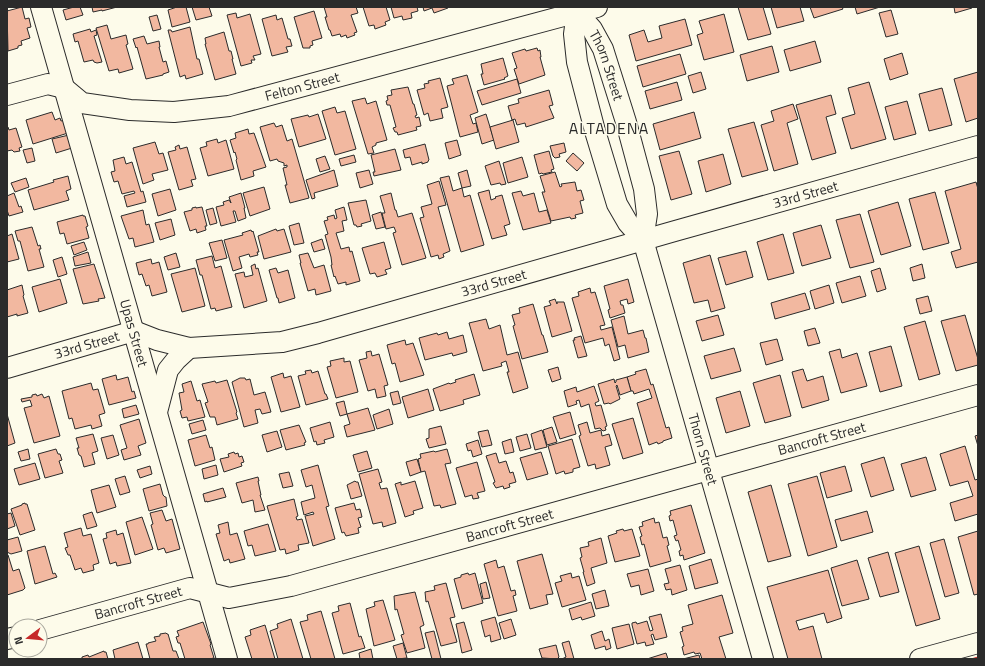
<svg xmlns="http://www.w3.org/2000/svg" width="985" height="666" font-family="'Titillium Web',sans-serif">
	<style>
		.building { fill: #f2b8a0; stroke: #2b2b2b }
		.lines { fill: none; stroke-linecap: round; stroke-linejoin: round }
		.minor-casing { stroke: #2b2b2b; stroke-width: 22 }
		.minor { stroke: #fdfbea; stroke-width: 20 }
		.power { stroke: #c62828; stroke-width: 1; stroke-dasharray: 14 3 2 3; stroke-linecap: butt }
		.labels { text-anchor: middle; stroke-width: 3; stroke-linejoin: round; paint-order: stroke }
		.street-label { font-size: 14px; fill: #2b2b2b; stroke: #fdfbea }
		.quarter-label { font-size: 16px; letter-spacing: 1px; fill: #2b2b2b; stroke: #fdfbea }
	</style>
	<rect width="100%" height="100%" fill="#fdfbea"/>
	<g class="building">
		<polygon points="22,7 25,19 29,18 31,27 27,28 30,38 21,41 22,45 18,46 18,48 8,51 7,11"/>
		<polygon points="74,7 80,7 83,15 66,20 63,10"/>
		<polygon points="92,7 117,7 102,11 102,10 93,12"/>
		<polygon points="177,7 186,7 190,22 172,27 168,10"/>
		<polygon points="192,7 209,7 212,16 196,20"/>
		<polygon points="324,7 356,7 358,13 351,15 357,32 354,33 355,35 347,38 346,35 341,37 340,34 332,36 330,30 329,30 325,17 327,17"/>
		<polygon points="363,7 386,7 390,20 385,22 386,25 375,29 374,25 369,26"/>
		<polygon points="391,7 417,7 418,11 411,13 412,18 403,20 402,16 394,18"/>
		<polygon points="423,7 448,7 448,8 434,13 432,8 424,11"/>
		<polygon points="738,7 763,7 771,34 748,40"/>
		<polygon points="771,7 800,7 804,21 777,28"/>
		<polygon points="810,7 842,7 843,9 814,18"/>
		<polygon points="855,7 880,7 857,14"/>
		<polygon points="954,7 971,7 972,8 955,13"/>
		<polygon points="891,10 898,34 886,37 879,13"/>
		<polygon points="314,11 322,38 312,41 313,45 310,46 310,48 303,48 294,17"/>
		<polygon points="236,13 237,18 250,14 261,54 253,56 255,60 251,60 252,63 241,66 227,15"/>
		<polygon points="724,14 734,52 704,60 697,35 703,33 699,21"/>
		<polygon points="157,15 161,29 153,31 149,17"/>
		<polygon points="276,15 277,20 282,18 288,39 290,39 292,46 286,47 288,52 272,56 262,19"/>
		<polygon points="685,19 692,45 636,61 629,35 644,30 648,42 662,38 659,26"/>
		<polygon points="107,25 111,39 126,35 128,44 126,45 133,69 119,73 118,69 109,71 96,28"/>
		<polygon points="190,27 197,59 199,59 203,74 186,79 185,75 180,77 168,30 171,30 172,32"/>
		<polygon points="90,29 91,32 96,30 97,35 94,36 102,62 97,63 94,62 93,60 84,62 78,41 75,42 73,34"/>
		<polygon points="224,32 229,51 231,51 233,59 232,59 236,74 215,80 205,44 206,44 205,38"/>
		<polygon points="144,36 147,44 159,41 160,47 159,47 163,62 166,61 169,72 163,74 163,75 146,79 137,47 136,48 133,39"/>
		<polygon points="815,41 821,62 790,71 784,50"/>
		<polygon points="772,46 779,72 747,81 740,55"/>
		<polygon points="537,48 538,51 540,50 541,57 540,57 545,75 519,84 514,69 517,68 512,53 525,49 526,51"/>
		<polygon points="902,53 908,74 890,80 884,59"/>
		<polygon points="680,54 686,74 643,87 637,66"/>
		<polygon points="503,58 508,76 504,78 505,79 484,85 481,74 483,74 481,64"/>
		<polygon points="701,72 706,89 693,93 688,76"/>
		<polygon points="978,72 978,118 966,122 954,79"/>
		<polygon points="467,75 478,112 470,115 473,124 476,123 478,132 460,137 447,86 454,84 452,79"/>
		<polygon points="440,78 448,107 441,109 443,118 430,121 428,113 424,115 417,90 425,88 424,84 429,83 428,81"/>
		<polygon points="517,79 521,93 482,105 477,91"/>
		<polygon points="677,82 682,100 650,109 645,91"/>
		<polygon points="869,82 886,139 851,149 842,118 855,114 848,88"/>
		<polygon points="408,87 413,104 414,104 417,115 415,116 416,118 419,117 421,126 416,127 417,130 398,135 397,132 395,132 393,128 396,127 390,105 387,105 386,101 388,100 387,96 392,95 391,90"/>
		<polygon points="942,88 952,125 929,131 919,94"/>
		<polygon points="549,90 553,105 549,106 554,118 526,127 525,123 517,125 515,119 512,120 508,106 519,103 518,99"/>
		<polygon points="831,95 836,114 826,117 836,153 812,160 796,105"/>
		<polygon points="365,98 367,104 376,101 387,140 376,143 376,145 372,147 374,153 368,154 352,101"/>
		<polygon points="907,101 916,134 894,140 885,107"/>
		<polygon points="793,104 798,119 787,123 798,164 774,171 761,125 774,121 771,111"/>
		<polygon points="335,107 337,113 345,111 356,149 335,155 322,111"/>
		<polygon points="52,112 55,120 60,118 61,121 65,120 68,133 33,144 26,120"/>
		<polygon points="694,112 701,138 660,150 653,124"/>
		<polygon points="318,114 326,139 299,147 291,119 308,115 309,117"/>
		<polygon points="486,114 494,140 482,144 475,118"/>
		<polygon points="513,120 519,142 496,149 490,127"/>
		<polygon points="754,122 768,170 742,177 728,129"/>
		<polygon points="274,123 276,127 282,125 287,141 292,139 309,198 290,203 285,185 287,185 283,168 287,167 287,165 284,166 284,163 278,161 277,159 270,161 260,127"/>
		<polygon points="7,127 8,127 9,130 16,128 22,147 19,148 20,151 14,152 12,150 7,151"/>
		<polygon points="248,129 249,134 254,133 266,167 253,171 254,176 241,180 236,160 237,159 235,152 234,153 230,140 236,138 235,133"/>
		<polygon points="69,135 72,148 56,153 52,139"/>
		<polygon points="217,139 218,143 226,140 234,169 208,176 200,148 207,146 206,142"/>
		<polygon points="457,140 461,155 449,159 445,143"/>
		<polygon points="155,142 159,154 163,153 168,170 152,174 154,180 143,184 133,148"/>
		<polygon points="564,143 566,152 559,154 560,157 555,158 553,156 550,146"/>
		<polygon points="425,144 429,160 428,161 428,162 422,164 422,162 412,165 410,157 405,158 403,150"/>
		<polygon points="179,145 180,149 187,147 196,179 191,180 193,186 179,190 168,152 176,150 175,147"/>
		<polygon points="32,148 35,161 27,163 23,150"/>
		<polygon points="395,149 401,170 374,176 373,172 375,172 371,155"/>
		<polygon points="549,151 554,169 551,170 552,172 543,174 542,173 539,174 534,155"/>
		<polygon points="679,151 692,194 671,200 659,156"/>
		<polygon points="573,153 584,163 577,171 566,161"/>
		<polygon points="723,154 731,184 706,192 698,161"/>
		<polygon points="354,155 356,162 341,166 339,159"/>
		<polygon points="325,156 330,169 320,172 316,159"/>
		<polygon points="124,157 126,164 132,162 141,192 143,191 146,202 127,207 124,196 135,193 134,191 122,194 118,181 114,182 111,172 115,171 113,160"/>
		<polygon points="522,157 528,177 508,183 503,163"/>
		<polygon points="499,161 506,184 501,185 500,183 491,185 485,166"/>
		<polygon points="334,170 338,186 314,193 315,198 312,199 306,180"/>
		<polygon points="369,170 373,184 360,188 356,173"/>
		<polygon points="467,170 471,186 462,188 458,173"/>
		<polygon points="555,172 560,187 562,186 561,184 575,182 577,191 581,190 584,200 580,201 583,213 575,215 576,218 571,219 570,217 551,221 542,192 545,192 540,176"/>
		<polygon points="68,176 71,189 66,191 69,200 34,210 28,190 54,182 53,180"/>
		<polygon points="449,176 453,191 462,188 464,197 470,195 484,245 461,252 440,178"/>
		<polygon points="26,178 29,187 15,192 11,183"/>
		<polygon points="439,181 446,205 438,207 450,251 443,254 444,257 439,259 438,255 431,257 420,218 424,217 421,207 432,204 427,185"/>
		<polygon points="976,182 978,189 978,262 956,268 951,252 961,249 945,191"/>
		<polygon points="264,187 270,209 250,216 243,193"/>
		<polygon points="170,189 176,210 158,216 152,194"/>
		<polygon points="489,190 491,200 496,198 495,197 502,195 510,224 504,226 507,235 492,239 478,193"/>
		<polygon points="521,191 523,196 534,193 539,212 547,210 551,223 523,230 512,193"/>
		<polygon points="935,192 949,243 923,250 909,199"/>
		<polygon points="14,193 19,207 21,206 23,212 9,216 7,210 7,196"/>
		<polygon points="241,193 245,208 244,208 246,218 238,221 235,211 233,211 236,222 221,226 216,207 224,205 223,202 229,200 231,203 229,197"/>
		<polygon points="391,193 395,210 396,210 398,217 412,213 426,258 402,265 393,233 396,232 394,227 386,229 382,213 385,213 380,196"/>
		<polygon points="366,200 371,221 361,224 362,226 357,227 356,225 354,225 348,203"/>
		<polygon points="898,202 911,246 881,255 868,211"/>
		<polygon points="196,207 196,208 202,207 207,226 205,226 206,230 197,233 196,229 190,231 184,212 192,210 192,208"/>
		<polygon points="344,207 347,220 342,221 344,231 336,233 341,249 349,247 350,252 352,251 360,281 346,285 346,282 338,284 335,276 334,277 331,265 332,265 331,257 325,235 328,234 324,221 328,220 327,217 334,215 335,219 337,218 335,210"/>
		<polygon points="213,208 217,223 210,225 206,210"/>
		<polygon points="143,210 146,225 149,224 154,242 135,247 133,238 129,239 121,216"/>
		<polygon points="381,212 385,227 376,229 372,215"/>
		<polygon points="860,214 874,262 850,268 836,220"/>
		<polygon points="83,215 83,216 85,216 88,226 86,227 89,238 67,244 64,233 60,234 57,222"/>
		<polygon points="171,219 175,235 160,240 155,223"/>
		<polygon points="299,223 304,243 294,245 289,226"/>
		<polygon points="821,225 831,258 802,266 793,233"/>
		<polygon points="32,227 38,246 40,245 41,249 39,249 44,267 28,271 20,241 18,241 15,231"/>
		<polygon points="276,229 277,231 284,229 291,252 264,259 258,236"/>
		<polygon points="251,230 252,232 253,231 259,252 257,252 258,255 250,257 249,254 239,257 242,268 233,271 224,240 243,235 242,233"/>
		<polygon points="12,234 19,259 7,262 7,236"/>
		<polygon points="783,234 794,273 768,280 757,242"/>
		<polygon points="322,239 325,249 314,252 311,243"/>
		<polygon points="222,240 227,258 215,261 209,243"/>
		<polygon points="84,242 87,250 74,255 71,246"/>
		<polygon points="384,242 391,268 385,270 387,274 377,277 375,273 370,274 362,248"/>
		<polygon points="746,251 753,277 726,285 718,258"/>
		<polygon points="88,252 91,263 75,266 73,257"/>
		<polygon points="176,253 180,267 168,270 164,257"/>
		<polygon points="308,253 314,268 324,265 331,291 316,295 315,289 308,291 300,263 301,263 299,255"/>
		<polygon points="710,255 725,308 711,312 708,300 694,303 683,263"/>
		<polygon points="212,256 215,268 221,266 232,307 216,311 215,308 211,309 202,275 200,275 196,260"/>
		<polygon points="62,257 67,274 58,277 53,260"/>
		<polygon points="151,259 152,264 159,262 167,292 152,296 149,285 146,286 142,274 139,275 136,263"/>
		<polygon points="94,264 105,298 98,299 99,301 83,304 73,269"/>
		<polygon points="255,264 256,269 258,268 267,301 244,308 235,274 244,272 245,277 253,275 251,266"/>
		<polygon points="922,264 925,278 913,281 910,268"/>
		<polygon points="195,268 205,306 182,312 171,274"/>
		<polygon points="276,268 278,273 288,270 295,298 279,303 278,298 277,298 269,270"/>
		<polygon points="880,268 886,289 877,292 871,271"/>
		<polygon points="860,276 866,296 842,303 836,283"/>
		<polygon points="60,279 67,303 39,312 32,287"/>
		<polygon points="628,279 634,302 628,304 627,299 620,301 621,305 623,305 625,313 610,318 608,310 610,309 604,286"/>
		<polygon points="22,285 24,295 23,296 28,313 17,316 17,314 7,317 7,290"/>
		<polygon points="829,285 834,303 815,309 810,291"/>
		<polygon points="590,288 591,293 595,292 605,325 600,326 601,330 612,327 620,359 614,361 609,344 605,346 603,338 585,343 572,298 579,296 578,292"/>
		<polygon points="805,293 810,309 775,319 771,303"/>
		<polygon points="928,296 932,311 920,314 916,299"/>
		<polygon points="555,299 557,304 557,302 564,302 572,331 552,337 544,307 551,305 549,301"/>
		<polygon points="533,304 542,335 543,335 548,352 522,359 513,326 515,325 512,315 520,313 519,308"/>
		<polygon points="718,315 724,335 702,341 696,321"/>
		<polygon points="965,315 978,359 978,365 956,371 941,321"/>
		<polygon points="624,316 628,334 643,330 645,338 646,338 649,352 628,358 625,345 618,347 611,320"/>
		<polygon points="486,319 489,329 500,325 507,355 518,352 528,388 513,393 507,372 509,372 506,361 501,363 502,366 483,371 469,323"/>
		<polygon points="925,321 940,374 919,380 904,327"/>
		<polygon points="815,328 820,343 808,346 804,331"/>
		<polygon points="447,332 449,339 463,335 467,352 453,356 452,353 425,360 419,338 437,333 438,335"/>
		<polygon points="581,336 587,356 578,358 573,340 575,340 574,338"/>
		<polygon points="777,339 783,360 766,365 760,343"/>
		<polygon points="405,340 406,345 413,343 424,375 400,382 395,363 392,364 387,345"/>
		<polygon points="891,346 902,386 880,392 869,352"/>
		<polygon points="734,348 741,371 711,379 704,356"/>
		<polygon points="840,349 842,358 857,353 867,386 841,393 829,352"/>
		<polygon points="371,351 372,356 379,354 388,385 384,386 386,396 377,398 375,389 368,391 359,360 367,358 366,352"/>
		<polygon points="344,358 344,362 350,361 358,392 336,398 327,367 331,366 330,361"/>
		<polygon points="558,367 561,379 552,382 548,370"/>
		<polygon points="646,369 651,385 653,384 666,428 669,427 672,438 663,441 663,442 658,444 657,442 649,445 637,403 652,398 649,389 634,394 633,391 631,391 627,377 636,374 635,372"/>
		<polygon points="803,369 807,381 823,376 829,400 802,408 792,372"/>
		<polygon points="311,370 312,373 318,371 325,394 326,394 328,399 306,405 298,376 306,374 305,371"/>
		<polygon points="283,373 284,378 291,376 300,407 281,412 271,377"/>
		<polygon points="474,374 480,395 463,400 464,404 440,411 433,389 449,383 450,384 456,382 455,380"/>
		<polygon points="116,375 117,380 128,377 132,392 134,391 136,398 109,405 102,379"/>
		<polygon points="780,375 791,416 765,423 753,383"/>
		<polygon points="627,377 631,391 620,395 617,385 616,386 620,399 610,404 609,403 604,404 598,384 614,379 615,383 616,382 616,380"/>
		<polygon points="240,378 245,378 246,380 250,379 254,395 265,392 271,412 262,414 260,409 255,410 258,423 244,427 232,382"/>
		<polygon points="227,380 237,412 236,413 238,419 217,425 215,417 210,417 205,403 208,402 202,384 215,381 216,383"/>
		<polygon points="191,381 197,401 200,400 205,417 188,421 187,417 182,418 180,411 182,410 179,393 184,392 182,384"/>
		<polygon points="91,383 93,390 98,389 105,413 99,415 102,426 92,429 91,425 75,429 72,418 69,419 62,391"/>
		<polygon points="594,386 599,401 595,403 596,406 601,405 607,426 605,427 606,430 603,431 600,428 595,429 589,404 581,407 579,400 576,401 577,404 568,407 564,391 576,387 577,392"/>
		<polygon points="428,389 434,410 408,418 402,397"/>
		<polygon points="398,391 401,403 393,405 390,393"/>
		<polygon points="740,391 750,426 726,433 716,398"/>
		<polygon points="36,394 37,396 42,394 44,398 49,396 60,436 34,443 24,408 32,406 30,400 22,402 21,399 32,397 32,395"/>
		<polygon points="344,401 347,414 340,416 336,403"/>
		<polygon points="136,405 139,414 124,418 122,409"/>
		<polygon points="368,408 375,430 347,437 344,426 350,424 347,414"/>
		<polygon points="389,409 393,424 377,429 373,415"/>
		<polygon points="570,412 576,434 560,439 553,417"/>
		<polygon points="7,414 15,443 7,446"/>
		<polygon points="633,418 643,453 623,459 612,424"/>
		<polygon points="139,419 146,443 138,446 141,455 124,460 121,450 127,448 120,425"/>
		<polygon points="203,420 206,430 192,434 189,424"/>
		<polygon points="330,422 334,437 324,440 325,443 317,445 316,441 314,442 310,428"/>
		<polygon points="587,422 590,433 601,430 602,436 609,434 612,445 605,447 610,465 596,469 595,464 588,466 579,436 581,435 578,425"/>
		<polygon points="299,425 306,442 304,443 305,445 286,450 280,430"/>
		<polygon points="441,426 446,444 429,448 426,439 429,438 429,429"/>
		<polygon points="552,427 557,442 547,445 543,430"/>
		<polygon points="488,430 492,445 482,447 478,432"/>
		<polygon points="542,430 547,447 535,450 531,434"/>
		<polygon points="277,431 282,447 267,452 262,435"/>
		<polygon points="93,434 98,451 92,453 95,464 84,467 81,456 79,455 77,448 79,448 76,438"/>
		<polygon points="527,434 531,448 520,451 516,437"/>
		<polygon points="113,435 119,455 107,459 101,438"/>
		<polygon points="206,435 210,448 212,447 215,460 195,466 188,440"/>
		<polygon points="978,435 978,446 975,436"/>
		<polygon points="511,439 514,452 505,454 502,442"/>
		<polygon points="572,439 580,467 573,469 573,472 565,474 564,471 556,474 548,446"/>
		<polygon points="478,440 482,454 473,457 471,450 468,451 466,444"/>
		<polygon points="965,446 975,480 978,479 978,514 955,521 950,503 973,496 968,481 950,486 940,454"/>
		<polygon points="28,449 30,459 21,461 18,452"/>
		<polygon points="56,449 58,454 60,454 62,460 59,461 63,473 45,478 38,454"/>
		<polygon points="447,449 451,463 445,464 456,504 441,508 440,505 434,506 425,471 421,472 418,459 421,458 420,454 434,451 435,452"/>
		<polygon points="367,451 372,468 358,472 353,455"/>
		<polygon points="234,452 235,454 238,453 239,457 242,456 244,462 241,463 242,466 224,472 220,459 229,457 228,454"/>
		<polygon points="541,452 548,474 527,480 520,458"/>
		<polygon points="496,453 499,463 506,461 510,473 513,472 516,482 509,484 510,487 504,489 503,486 496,488 493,483 495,482 486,456"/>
		<polygon points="884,457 894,490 871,497 861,464"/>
		<polygon points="926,457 936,490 911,497 901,464"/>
		<polygon points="417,459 421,472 410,476 406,462"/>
		<polygon points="477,462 485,491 477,493 479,498 473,499 472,495 465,497 456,468"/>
		<polygon points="35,463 40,479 19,485 14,469"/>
		<polygon points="216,465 218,475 204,479 202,469"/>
		<polygon points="318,465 329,506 326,507 335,539 313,546 305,516 314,514 313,512 304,515 301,502 315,498 312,485 306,487 301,470"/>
		<polygon points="150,466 152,474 140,478 137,470"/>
		<polygon points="845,466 852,491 827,498 820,473"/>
		<polygon points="378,469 382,482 379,483 381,489 387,488 396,523 383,527 382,522 373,524 359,474"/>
		<polygon points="289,472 293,486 283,488 279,474"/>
		<polygon points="125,476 130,492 120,495 115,479"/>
		<polygon points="817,476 837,547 808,556 788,484"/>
		<polygon points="258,477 259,481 258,481 261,495 260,495 265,510 255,512 253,500 242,503 236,483"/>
		<polygon points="355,481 356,482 358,482 362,496 351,499 347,485"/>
		<polygon points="415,481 423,508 413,511 414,514 405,517 395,484 401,482 401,485"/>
		<polygon points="160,484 163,495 165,497 166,497 167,506 149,511 143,489"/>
		<polygon points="109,485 116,507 97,513 91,490"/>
		<polygon points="771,485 791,556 768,562 748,492"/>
		<polygon points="223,488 226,497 207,502 207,501 205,502 203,494"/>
		<polygon points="294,499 298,516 296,517 297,520 302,519 309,543 298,545 299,550 286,554 285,549 280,550 267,506"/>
		<polygon points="25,503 25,504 27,504 35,530 20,535 11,509 22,505 22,504"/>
		<polygon points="354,503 356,510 360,509 362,517 358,518 361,527 358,528 359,533 346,536 344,532 342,533 335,508"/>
		<polygon points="691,505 705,553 684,560 683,555 680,556 679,551 681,550 678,540 676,541 674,536 677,535 673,520 670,521 669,516 671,515 670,511"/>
		<polygon points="162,510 166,521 172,519 180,549 166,553 164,548 158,550 151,525 153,524 150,513"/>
		<polygon points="867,511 873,532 841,541 835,520"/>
		<polygon points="92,512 97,526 87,529 83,515"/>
		<polygon points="11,513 15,526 7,529 7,514"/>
		<polygon points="142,517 153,549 135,555 126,522"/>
		<polygon points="654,518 655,523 659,522 663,538 667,537 669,545 667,546 671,561 650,567 644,544 642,545 640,537 642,536 639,527 643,526 642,522"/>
		<polygon points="228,522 230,535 237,533 245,559 230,563 229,559 224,561 216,534 220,533 218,525"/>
		<polygon points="268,524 276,551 255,556 252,545 248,546 244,531"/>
		<polygon points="81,528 83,536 91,534 99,563 93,565 94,570 83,573 81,568 75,570 70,555 68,555 65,548 68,547 64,533"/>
		<polygon points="623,529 624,531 632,529 640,556 615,562 608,536 617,533 616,531"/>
		<polygon points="116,530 117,535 123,533 131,563 117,566 116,562 110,564 103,539 107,538 106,533"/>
		<polygon points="978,531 978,594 974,595 958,537"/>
		<polygon points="18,537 22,551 11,554 7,552 7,540"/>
		<polygon points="601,538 607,563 591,568 595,583 587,586 583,572 584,572 580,558 582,557 580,548 589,546 588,542"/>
		<polygon points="944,539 959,593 945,597 930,543"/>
		<polygon points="45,546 53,574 55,573 57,577 35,584 27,551"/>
		<polygon points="919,546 940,619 916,626 895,553"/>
		<polygon points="888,552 899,592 880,597 868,558"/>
		<polygon points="542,554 553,594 546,595 548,604 530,609 517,561"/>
		<polygon points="8,555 13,571 19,569 25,588 23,590 7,595 7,556"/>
		<polygon points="711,559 718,583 695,589 689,566"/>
		<polygon points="496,560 498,568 504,566 511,591 515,590 516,595 513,596 517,611 498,616 484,564"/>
		<polygon points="857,560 869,599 842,606 831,568"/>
		<polygon points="680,565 687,590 672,595 671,589 666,590 664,584 669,583 665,569"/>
		<polygon points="648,569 654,591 641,595 639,585 631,587 627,574"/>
		<polygon points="828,570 842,618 827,623 824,613 796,621 799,630 813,626 822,659 788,659 767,587"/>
		<polygon points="468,573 469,575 475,573 483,603 462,609 454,579 461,577 461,575"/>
		<polygon points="571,573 572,578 579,576 586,600 562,607 555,583 562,581 560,576"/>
		<polygon points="486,582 490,598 483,599 480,584"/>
		<polygon points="446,583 455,617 450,618 457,642 441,646 428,601 426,602 425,592 435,590 434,586"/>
		<polygon points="605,590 609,606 596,609 592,594"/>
		<polygon points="415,592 424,625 420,627 425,648 407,653 401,635 404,634 397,609 395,610 394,596"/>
		<polygon points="722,595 733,633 719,637 726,659 702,659 700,653 695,654 694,652 684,655 682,647 684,646 680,632 683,631 682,627 693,624 688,605"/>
		<polygon points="383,600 395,640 374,646 366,609 375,606 374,602"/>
		<polygon points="591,602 595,616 582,620 581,617 572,620 569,609"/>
		<polygon points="350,603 359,637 361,636 365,648 343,654 332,613 339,611 338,606"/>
		<polygon points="321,611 335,659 311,659 300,622 308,620 307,615"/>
		<polygon points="661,614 667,637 655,640 653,634 651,635 654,644 646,646 645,642 637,644 632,625 632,623 636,622 637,624 647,621 650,631 653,630 649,617"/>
		<polygon points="495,617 501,639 491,642 490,635 485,637 481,621"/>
		<polygon points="291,619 303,659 278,659 270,631 278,628 277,624"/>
		<polygon points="511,619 516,635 504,639 499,623"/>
		<polygon points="203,622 211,644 210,645 214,658 209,659 185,659 180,643 178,643 176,637 179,636 177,631"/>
		<polygon points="464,622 472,650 462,653 456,624"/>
		<polygon points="629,624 634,644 617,649 612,628"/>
		<polygon points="265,625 275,659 252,659 245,637 251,635 250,630"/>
		<polygon points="434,631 441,659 432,659 425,633"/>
		<polygon points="602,631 605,641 609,639 611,648 606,650 605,646 595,649 591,635"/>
		<polygon points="166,633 167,634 168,634 173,651 176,651 179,659 150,659 146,644 148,644 148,643 156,641 154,637 160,636 160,634"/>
		<polygon points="569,641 574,659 562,659 566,657 562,643"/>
		<polygon points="138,642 143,659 115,659 113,650"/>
		<polygon points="403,643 407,658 397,659 393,646"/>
		<polygon points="556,645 559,657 558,658 558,659 542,658 539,649"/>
		<polygon points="371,649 373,659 360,659 359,653"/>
		<polygon points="104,651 104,652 106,652 108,659 82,659 82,657 88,655 89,657"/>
		<polygon points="666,653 668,659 647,659"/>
		<polygon points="699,655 700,659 683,659"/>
	</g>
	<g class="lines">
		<defs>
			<g id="minor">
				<path id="s1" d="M41,7L227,659"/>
				<path id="s2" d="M576,7L577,12L592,29L603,49L626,122L644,189L647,214L643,240"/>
				<path id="s3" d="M577,12L574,34L577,62L595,131L617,204L628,223L643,240L763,659"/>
				<path id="s4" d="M7,95L48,84L64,88L82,103L130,110L174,112L229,106L597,7"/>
				<path id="s5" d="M7,368L134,331L157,340L189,348L282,342L318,333L675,231L978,146"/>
				<polyline points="157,412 168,370 176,360 189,348"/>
				<path id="s6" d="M40,630L190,588L229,598L291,586L978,395"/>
				<polyline points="7,639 16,637"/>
				<polyline points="920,659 978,643"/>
			</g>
		</defs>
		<use href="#minor" class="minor-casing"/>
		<use href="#minor" class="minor"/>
		<polyline class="power" points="971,659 978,657"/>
	</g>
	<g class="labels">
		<g class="street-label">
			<text dy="5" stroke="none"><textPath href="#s2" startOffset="67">Thorn Street</textPath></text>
			<text dy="5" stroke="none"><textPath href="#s4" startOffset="306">Felton Street</textPath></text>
			<text dy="5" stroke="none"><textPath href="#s5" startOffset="827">33rd Street</textPath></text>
			<text dy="5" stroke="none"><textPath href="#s5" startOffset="503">33rd Street</textPath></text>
			<text dy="5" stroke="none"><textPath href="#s1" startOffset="339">Upas Street</textPath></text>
			<text dy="5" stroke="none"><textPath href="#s5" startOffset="83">33rd Street</textPath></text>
			<text dy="5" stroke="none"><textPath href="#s6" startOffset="810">Bancroft Street</textPath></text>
			<text dy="5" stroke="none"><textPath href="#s3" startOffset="460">Thorn Street</textPath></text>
			<text dy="5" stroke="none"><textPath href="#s6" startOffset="486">Bancroft Street</textPath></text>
			<text dy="5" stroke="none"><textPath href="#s6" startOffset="102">Bancroft Street</textPath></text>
		</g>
		<g class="quarter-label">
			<text x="609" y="134">ALTADENA</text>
		</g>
	</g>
	<rect width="985" height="666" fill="none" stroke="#2b2b2b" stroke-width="16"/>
	<g transform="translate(28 638) rotate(254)"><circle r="19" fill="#fdfbea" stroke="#a9a89e"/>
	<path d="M0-3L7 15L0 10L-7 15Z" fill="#c62828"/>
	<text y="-6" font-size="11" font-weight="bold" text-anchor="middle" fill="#2b2b2b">N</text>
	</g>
</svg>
